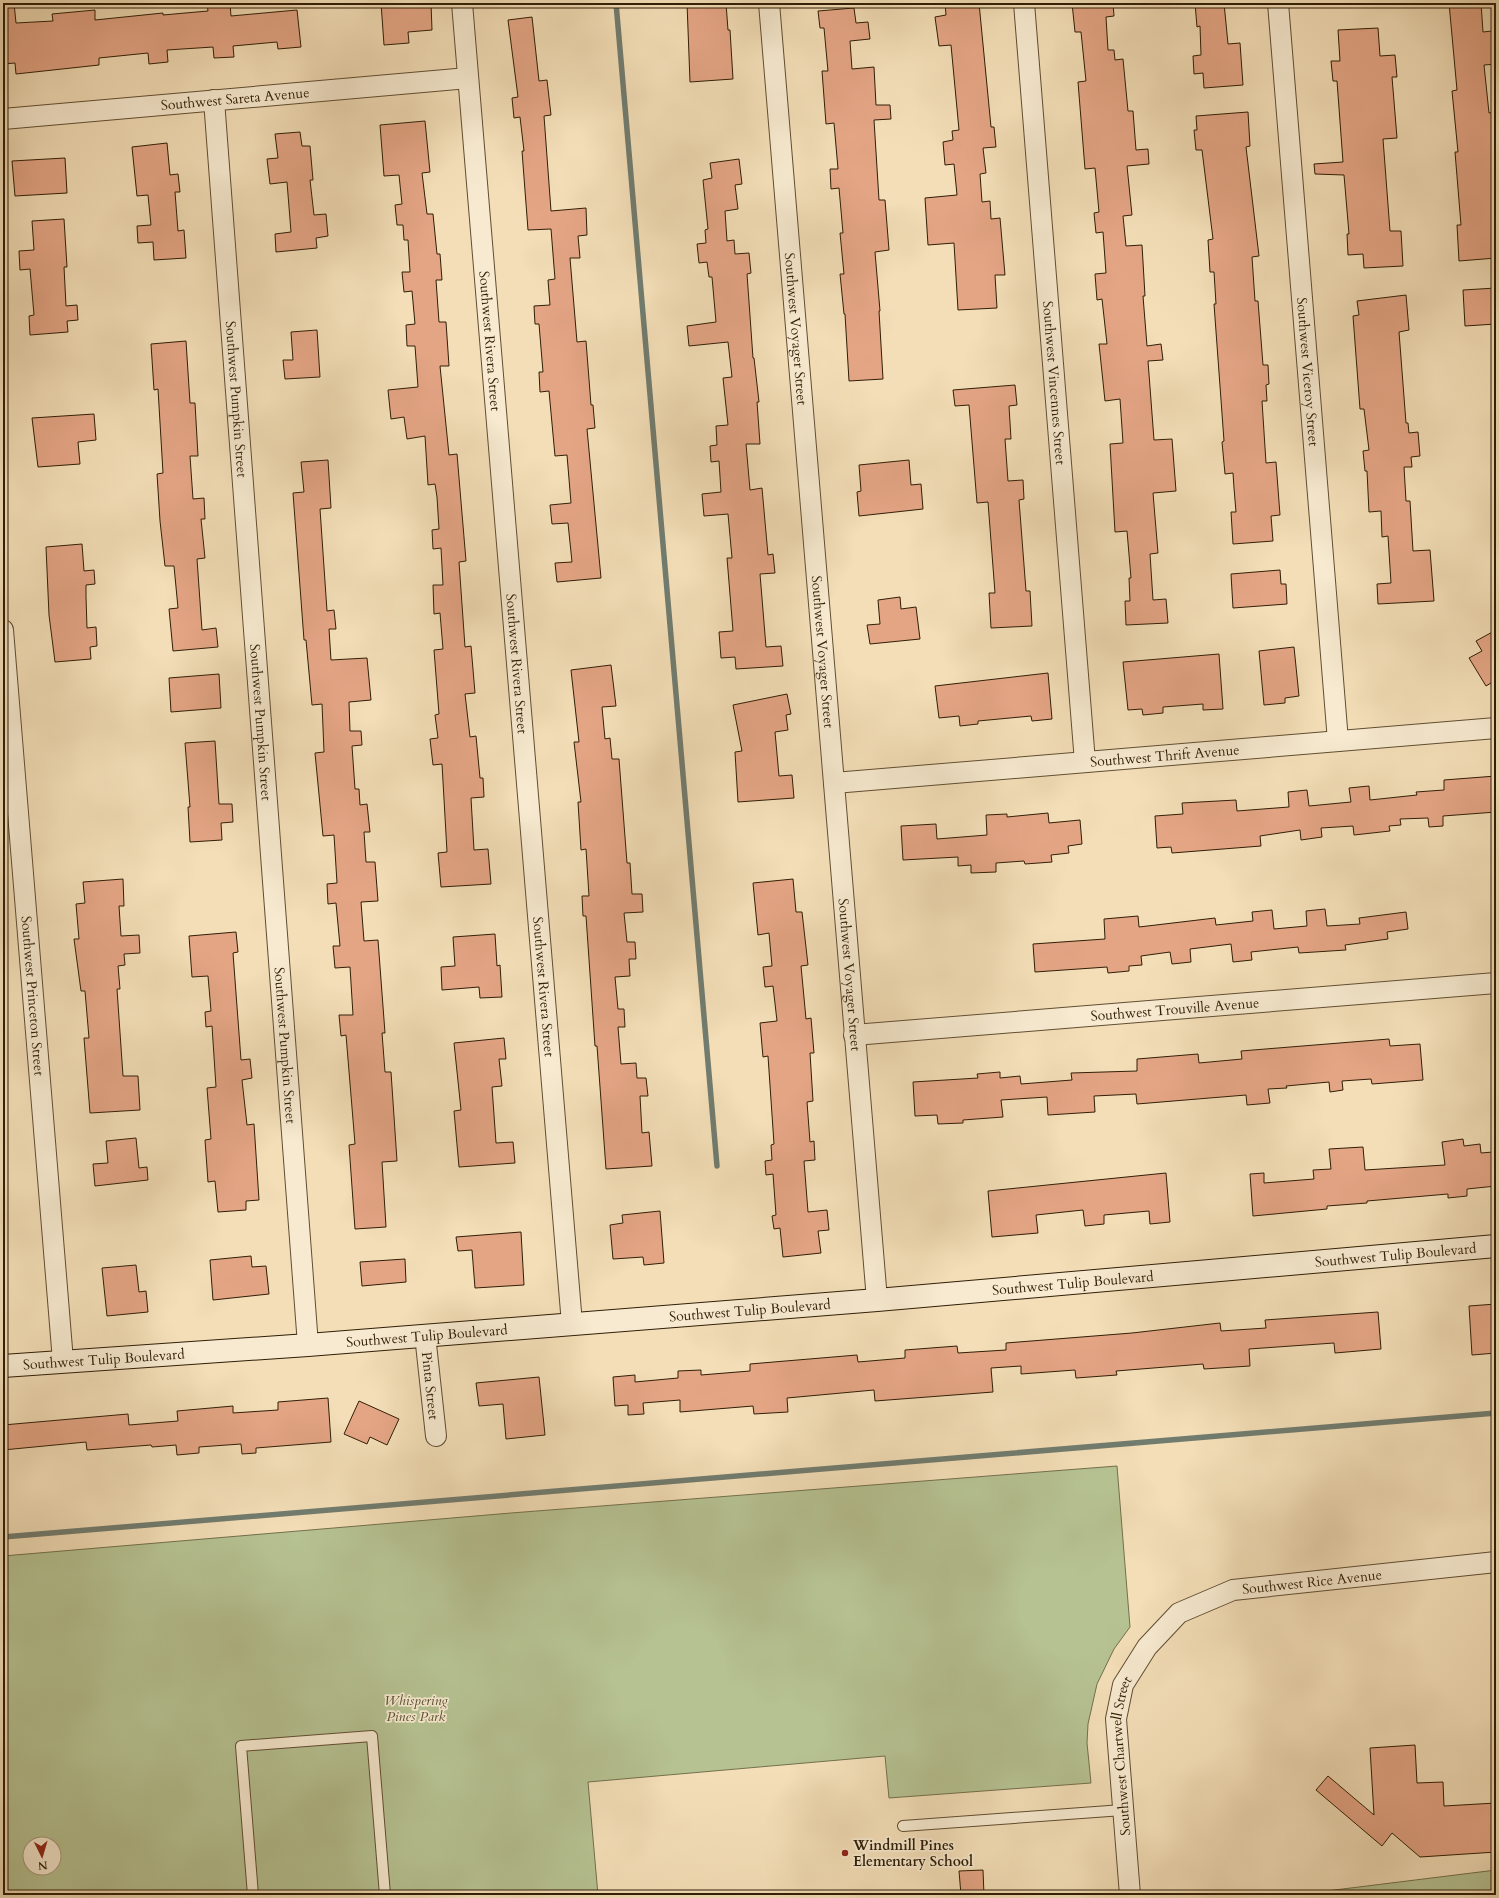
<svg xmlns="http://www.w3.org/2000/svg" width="1499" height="1898" font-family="Cardo,serif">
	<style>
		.green { fill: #b6c292; stroke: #73704c; fill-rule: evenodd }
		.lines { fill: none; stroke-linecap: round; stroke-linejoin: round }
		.stream { stroke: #717c6f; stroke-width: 5.5 }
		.building { fill: #e4a585; stroke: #301e06 }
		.lane-casing { stroke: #614e32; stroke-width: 12 }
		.street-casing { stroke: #614e32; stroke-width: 22 }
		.secondary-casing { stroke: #301e06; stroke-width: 24 }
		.lane { stroke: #f7ead0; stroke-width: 10 }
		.street { stroke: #f7ead0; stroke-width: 20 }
		.secondary { stroke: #f7ead0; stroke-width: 22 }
		.poi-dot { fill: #8f2418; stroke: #f7ead0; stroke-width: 1.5 }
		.labels { text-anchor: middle; stroke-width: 3.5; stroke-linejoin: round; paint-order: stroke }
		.street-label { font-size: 14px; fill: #301e06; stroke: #f7ead0 }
		.park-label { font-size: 14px; font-style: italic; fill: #584f30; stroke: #f7ead0 }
		.poi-label { font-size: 14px; font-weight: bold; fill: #301e06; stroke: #f7ead0; text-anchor: start }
	</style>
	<rect width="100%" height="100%" fill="#f3deb7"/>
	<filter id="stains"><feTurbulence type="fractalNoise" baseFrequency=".005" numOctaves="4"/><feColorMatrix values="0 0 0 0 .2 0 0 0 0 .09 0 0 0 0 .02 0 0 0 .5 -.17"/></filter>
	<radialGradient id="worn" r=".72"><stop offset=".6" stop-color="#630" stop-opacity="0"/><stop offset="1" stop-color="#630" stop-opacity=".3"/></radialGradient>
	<g class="green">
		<path d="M1117,1466L1130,1627L1114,1649L1097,1684L1088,1724L1087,1743L1091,1783L889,1798L885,1756L588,1782L598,1895H3V1556L511,1513ZM30,1844H54V1868H30Z"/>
		<polygon points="1496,1870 1496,1895 1294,1895"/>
	</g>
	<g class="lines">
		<g class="stream">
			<polyline points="616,3 717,1166"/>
			<polyline points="3,1537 1496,1413"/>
		</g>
	</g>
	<g class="building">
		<polygon points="3,3 14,3 16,23 53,21 52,14 95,10 95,20 163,13 163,15 208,11 207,3 230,3 231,16 297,10 301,47 278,49 277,42 233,46 234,57 214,58 213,47 167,50 168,62 149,64 148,53 99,58 99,65 16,74 15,63 3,64"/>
		<polygon points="381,3 431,3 432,30 408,32 409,43 384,45"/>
		<polygon points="687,3 726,3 728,30 730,30 733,79 690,82"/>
		<polygon points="945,3 979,3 991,127 994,127 996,147 983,148 986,173 980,174 982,202 990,201 991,219 1000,218 1005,275 995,275 997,308 958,310 954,243 928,245 925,198 957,195 954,164 945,165 943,142 953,140 952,131 959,130 951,45 939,46 935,17 946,15"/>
		<polygon points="1072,3 1113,3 1114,16 1106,17 1108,50 1114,50 1115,60 1123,59 1128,111 1133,111 1136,150 1148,149 1149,164 1127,166 1132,215 1123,216 1126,246 1142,245 1145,296 1143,296 1147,346 1161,344 1163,360 1148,361 1154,440 1172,439 1176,491 1153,493 1158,553 1150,554 1153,600 1166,599 1168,623 1126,625 1125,601 1130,601 1129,578 1131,578 1127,531 1115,532 1110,444 1123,443 1120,399 1105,401 1099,344 1107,344 1102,299 1097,300 1095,274 1106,273 1103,232 1096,233 1094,213 1099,212 1095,168 1085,169 1078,82 1086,81 1081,32 1075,32"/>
		<polygon points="1195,3 1224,3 1228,44 1240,43 1243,85 1204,88 1203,73 1194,74 1193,56 1201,55 1200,26 1197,27"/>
		<polygon points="1449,3 1481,3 1483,32 1492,31 1493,44 1496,44 1496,64 1484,65 1489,113 1496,112 1496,258 1459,261 1457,225 1461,225 1455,152 1458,152 1452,91 1457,90"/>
		<polygon points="854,8 856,23 868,22 870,39 850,41 852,69 874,67 876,105 890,105 891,119 874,120 879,200 885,200 889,250 875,252 880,311 879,311 883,379 849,381 845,314 844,314 840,274 844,274 840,233 843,233 839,188 831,189 830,169 838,169 834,123 826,124 822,71 828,71 824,28 820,28 818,11"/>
		<polygon points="532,17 539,81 547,80 551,115 544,116 551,211 586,208 587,235 578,236 580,258 570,258 577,342 586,341 591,405 593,405 595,428 587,429 601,578 557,582 555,563 572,562 568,523 552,524 550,505 571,503 567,455 555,456 549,391 540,392 539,372 543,372 539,324 535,324 534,306 550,305 548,280 555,279 551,229 528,230 522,151 524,151 520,117 514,118 512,98 518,97 508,20"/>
		<polygon points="1378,28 1380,56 1395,55 1397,77 1392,77 1397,138 1383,139 1390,231 1401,231 1403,266 1364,268 1363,254 1348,255 1347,234 1349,234 1344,175 1315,174 1314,164 1343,162 1337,81 1333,81 1331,61 1340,61 1338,30"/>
		<polygon points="1248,112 1250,146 1246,147 1259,256 1252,257 1255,301 1258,301 1263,365 1268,365 1269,384 1266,385 1267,401 1262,401 1266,463 1276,462 1280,515 1271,516 1273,541 1233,544 1231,512 1236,512 1234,488 1233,473 1225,474 1222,442 1224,441 1214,304 1216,304 1214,272 1210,272 1208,240 1213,239 1202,150 1196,150 1194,130 1197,130 1196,116"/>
		<polygon points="425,121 430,172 422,173 427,214 433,214 437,254 440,254 442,280 436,280 439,322 446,322 449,366 440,366 449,455 457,454 466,561 459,562 465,647 471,646 475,693 465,694 470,737 476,736 480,778 483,778 484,797 471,798 474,850 488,849 491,884 441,887 438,853 447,852 442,764 433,765 430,739 438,738 435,715 439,714 434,650 443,649 440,613 434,614 433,585 443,585 441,548 433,549 432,530 439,529 437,497 435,484 428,485 425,436 407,439 404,417 391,419 388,390 418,387 415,346 407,346 406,325 415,324 412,291 404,292 402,272 410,272 408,240 404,240 403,225 397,225 395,205 402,204 399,175 384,176 380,125"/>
		<polygon points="300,132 302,146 310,146 313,180 310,180 314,215 326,214 328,236 316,238 317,248 276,252 275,234 291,232 287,182 270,184 267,159 278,158 275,134"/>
		<polygon points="167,143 170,175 178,174 180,192 175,192 178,231 184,230 186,258 154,260 153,242 138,243 137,226 151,225 148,195 137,196 132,147"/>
		<polygon points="65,158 67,193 15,196 12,161"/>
		<polygon points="739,159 742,184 735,185 738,209 725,211 727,241 734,240 735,254 749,253 751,273 747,274 753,358 754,358 759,402 757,402 760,444 746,444 750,490 762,488 768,555 773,554 775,573 760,574 766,647 781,646 783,666 736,669 735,657 721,658 719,632 733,631 727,558 732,558 728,514 704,516 702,494 721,492 719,461 711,462 710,446 717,445 716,426 728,425 723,378 732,377 728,342 689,346 687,326 716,322 712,277 709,277 707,262 699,263 697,244 706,243 705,230 708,229 703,180 712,178 710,163"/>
		<polygon points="64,219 67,267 64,267 66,306 77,305 78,320 67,321 68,332 30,335 29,316 34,315 30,269 20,270 19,251 34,250 32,221"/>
		<polygon points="1496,288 1496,324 1465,326 1463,290"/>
		<polygon points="1406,295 1409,330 1399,332 1406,423 1408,423 1409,433 1418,432 1420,456 1411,457 1412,467 1404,467 1406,501 1410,501 1413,551 1430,550 1434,601 1378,604 1377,584 1391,583 1388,536 1382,537 1381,511 1369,512 1367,471 1365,471 1363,451 1369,450 1364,409 1360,409 1353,316 1359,315 1357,301"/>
		<polygon points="317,330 320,377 285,379 283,360 293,360 291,332"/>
		<polygon points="186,341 190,403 195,403 198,456 190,456 193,499 204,498 205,519 201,519 205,558 197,559 202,630 216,628 218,647 173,651 169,609 178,608 174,566 165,566 160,521 157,474 163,473 158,389 154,390 151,344"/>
		<polygon points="1015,385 1017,405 1009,406 1011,439 1005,439 1008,481 1023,480 1024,499 1019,500 1026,591 1030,591 1032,626 991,628 989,593 995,593 988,502 977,503 969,405 955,406 953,390"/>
		<polygon points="94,414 96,440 78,442 80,464 38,467 32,418"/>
		<polygon points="328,460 331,508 320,509 327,611 334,610 336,629 329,629 331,660 367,658 371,700 349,702 350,731 361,731 362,745 352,746 355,789 359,789 360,805 367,804 370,832 364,832 366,862 375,862 378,901 361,902 364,941 378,940 385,1033 382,1033 385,1072 391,1072 397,1161 382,1162 386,1227 355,1229 349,1145 355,1144 346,1035 341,1036 339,1015 353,1015 350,967 335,968 333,946 340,946 336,903 328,904 327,884 337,883 334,835 323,836 315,753 324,752 322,704 312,705 306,640 304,640 293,493 304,492 301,462"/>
		<polygon points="909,460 911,485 921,484 923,509 859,516 857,492 861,491 859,465"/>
		<polygon points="82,544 84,571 94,570 95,584 86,585 86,597 87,628 96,627 97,646 90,647 91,659 55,662 49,615 46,547"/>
		<polygon points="1280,570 1281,584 1286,584 1287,604 1233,608 1231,574"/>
		<polygon points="900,597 901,609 916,607 920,639 870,644 867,625 880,624 878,600"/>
		<polygon points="1496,630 1496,680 1486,686 1469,658 1482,651 1476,641"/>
		<polygon points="1294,647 1299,696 1285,698 1285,703 1264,705 1259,651"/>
		<polygon points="1219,654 1223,709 1203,710 1203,704 1163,707 1163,713 1143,715 1142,709 1128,710 1123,662"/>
		<polygon points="611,665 616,706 602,707 605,739 610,738 612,759 619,759 627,863 630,863 632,894 642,894 643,912 624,913 627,942 635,942 636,959 629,959 630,976 615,977 618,1009 624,1009 625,1027 618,1027 621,1064 636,1063 637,1078 646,1078 648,1096 640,1096 642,1133 649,1132 652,1166 606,1169 597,1046 595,1046 586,916 583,916 582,896 589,896 586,849 581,850 578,802 581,802 574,742 579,742 571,670"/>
		<polygon points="1048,673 1052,719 1032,721 1031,716 978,721 978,724 960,726 959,716 939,718 935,686"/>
		<polygon points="219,674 221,708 171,712 169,678"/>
		<polygon points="787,694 791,714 786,715 788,730 775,732 779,776 792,775 794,798 738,802 735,752 742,751 733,705"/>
		<polygon points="215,741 219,804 232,804 233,822 221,823 222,840 190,842 188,807 190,807 185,743"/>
		<polygon points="1496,776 1496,812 1443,816 1443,826 1429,827 1428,818 1400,819 1401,825 1389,826 1390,831 1354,835 1353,826 1321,828 1322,837 1301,840 1300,830 1260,836 1261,846 1172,853 1171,847 1157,848 1155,816 1183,814 1182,803 1236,800 1237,811 1289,807 1288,792 1307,790 1309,806 1351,802 1349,788 1369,786 1370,800 1417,795 1416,792 1444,790 1444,780"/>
		<polygon points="1048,813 1049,823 1080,820 1082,844 1068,846 1069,853 1051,855 1052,862 1025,864 1024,861 996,863 996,872 971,873 971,865 958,866 958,857 903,860 901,826 936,824 937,839 987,835 986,815 1007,814 1007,817"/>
		<polygon points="123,879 124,906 119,906 121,936 139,935 140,953 124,954 125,965 118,966 120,989 117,989 123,1076 138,1076 140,1110 90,1113 84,1038 89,1038 85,991 81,991 74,939 79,939 76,904 85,903 83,882"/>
		<polygon points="793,879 796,912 802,912 808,965 801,966 806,1019 811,1018 814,1053 810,1053 813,1101 807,1102 810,1142 814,1141 815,1160 804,1161 808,1212 827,1210 829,1230 818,1231 821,1253 783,1257 780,1228 774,1229 772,1216 776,1215 773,1174 766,1175 765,1161 772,1160 771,1145 774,1144 768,1056 763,1057 760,1023 777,1021 773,986 765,987 763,967 772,966 769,933 758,935 753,883"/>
		<polygon points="1325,909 1327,926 1360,924 1359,918 1406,912 1408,929 1387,932 1388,939 1345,945 1346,950 1299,953 1298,947 1251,952 1252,960 1233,962 1231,944 1190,949 1191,962 1172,964 1170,952 1141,956 1142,965 1129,966 1129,971 1108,973 1107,967 1035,972 1033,944 1105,939 1104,919 1138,916 1139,927 1215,918 1216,925 1253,921 1252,912 1272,910 1274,929 1307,926 1306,911"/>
		<polygon points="236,932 238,952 233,953 241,1060 250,1059 252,1078 242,1080 247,1125 254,1124 259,1200 246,1201 246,1210 218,1212 215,1181 208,1182 205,1140 211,1139 207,1088 216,1087 212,1026 206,1027 205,1012 211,1011 208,976 192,977 189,936"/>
		<polygon points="495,934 497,966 500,965 502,997 480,998 479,987 442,990 441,967 455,966 453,937"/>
		<polygon points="504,1038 506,1059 499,1059 502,1086 492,1087 496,1143 513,1142 515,1163 459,1167 454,1111 461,1110 454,1043"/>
		<polygon points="1389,1039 1390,1046 1420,1044 1423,1080 1372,1084 1371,1079 1342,1081 1343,1090 1330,1092 1329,1082 1286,1086 1287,1088 1268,1089 1270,1103 1247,1105 1246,1095 1137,1104 1136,1094 1094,1096 1095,1112 1048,1115 1047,1097 1001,1100 1003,1117 963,1120 963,1123 938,1124 937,1115 915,1116 913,1082 978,1078 977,1074 1000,1072 1000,1078 1020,1076 1021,1084 1072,1080 1071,1073 1137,1071 1137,1059 1198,1054 1199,1063 1242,1059 1241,1051"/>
		<polygon points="136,1138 139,1168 147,1167 148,1180 95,1186 93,1164 108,1163 106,1141"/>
		<polygon points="1463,1139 1464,1146 1480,1144 1481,1153 1493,1152 1496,1186 1467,1189 1467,1196 1448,1198 1448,1194 1367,1201 1367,1203 1327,1206 1327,1209 1253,1216 1250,1174 1264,1173 1264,1183 1314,1179 1313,1170 1331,1169 1329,1149 1363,1147 1365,1170 1445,1165 1442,1142"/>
		<polygon points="1166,1173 1170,1222 1150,1224 1149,1211 1104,1215 1104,1224 1085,1226 1083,1210 1036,1215 1038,1233 992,1237 988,1191"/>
		<polygon points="660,1211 664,1263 644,1265 643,1257 613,1259 610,1225 623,1223 622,1215"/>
		<polygon points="521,1232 524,1285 475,1288 472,1250 458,1251 456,1237"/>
		<polygon points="251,1256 252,1267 266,1266 269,1294 213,1300 210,1260"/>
		<polygon points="405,1259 406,1282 362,1286 360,1262"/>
		<polygon points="136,1265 139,1292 146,1291 148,1312 107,1316 102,1268"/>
		<polygon points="1496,1304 1496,1353 1472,1355 1469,1306"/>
		<polygon points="1378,1312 1381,1349 1335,1353 1334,1343 1249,1349 1250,1366 1204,1369 1203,1364 1116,1371 1117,1375 1076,1378 1075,1370 1021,1374 1021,1366 991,1368 993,1392 875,1401 874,1390 787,1398 788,1412 754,1414 753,1406 680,1412 680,1400 643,1403 644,1414 628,1415 628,1405 615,1406 613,1377 635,1375 635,1382 678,1378 678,1371 701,1370 701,1375 750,1371 750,1364 857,1355 858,1362 905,1358 905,1350 957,1346 958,1353 1006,1350 1006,1343 1132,1333 1220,1323 1221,1331 1266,1328 1265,1320"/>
		<polygon points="539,1377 545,1435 506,1439 503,1404 479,1406 476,1383"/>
		<polygon points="328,1398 331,1442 256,1448 256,1453 242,1454 241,1444 199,1447 199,1453 177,1455 176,1445 152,1447 151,1445 87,1450 86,1442 3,1450 3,1425 128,1414 129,1425 178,1421 177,1411 233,1406 233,1413 278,1410 278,1402"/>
		<polygon points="359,1401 399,1419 387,1445 370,1437 367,1444 344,1434"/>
		<polygon points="1415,1745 1417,1783 1443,1782 1444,1806 1496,1803 1496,1852 1420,1857 1392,1833 1382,1846 1316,1790 1328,1776 1374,1815 1370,1748"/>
		<polygon points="983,1870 984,1895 961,1895 959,1871"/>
	</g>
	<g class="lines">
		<defs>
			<g id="lane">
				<polyline points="903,1826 1123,1810"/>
				<polyline points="253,1895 241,1746 372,1736 385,1895"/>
			</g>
			<g id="street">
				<path id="s1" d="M462,3L572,1324"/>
				<path id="s2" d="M769,3L877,1300"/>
				<path id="s3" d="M1024,3L1085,762"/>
				<path id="s4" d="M1278,3L1338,741"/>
				<path id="s5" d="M214,100L308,1345"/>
				<path id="s6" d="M3,119L468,78"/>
				<path id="s7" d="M3,630L63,1361"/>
				<path id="s8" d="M834,783L1496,728"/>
				<path id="s9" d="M854,1035L1496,983"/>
				<path id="s10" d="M425,1335L436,1436"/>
				<path id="s11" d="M1130,1895L1116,1719L1123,1685L1147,1647L1179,1613L1233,1590L1496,1562"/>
			</g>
			<g id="secondary">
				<path id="s12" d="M3,1366L308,1345L877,1300L1496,1246"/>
			</g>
		</defs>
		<use href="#lane" class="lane-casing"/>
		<use href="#street" class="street-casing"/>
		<use href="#secondary" class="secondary-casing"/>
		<use href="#lane" class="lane"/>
		<use href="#street" class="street"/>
		<use href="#secondary" class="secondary"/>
	</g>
	<circle class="poi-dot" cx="845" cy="1853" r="4"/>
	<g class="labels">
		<g class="street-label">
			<text dy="5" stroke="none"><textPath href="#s6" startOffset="233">Southwest Sareta Avenue</textPath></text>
			<text dy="5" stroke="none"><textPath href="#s2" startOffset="327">Southwest Voyager Street</textPath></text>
			<text dy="5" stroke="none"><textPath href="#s1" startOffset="339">Southwest Rivera Street</textPath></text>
			<text dy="5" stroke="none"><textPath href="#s4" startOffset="370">Southwest Viceroy Street</textPath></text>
			<text dy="5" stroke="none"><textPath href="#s3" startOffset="381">Southwest Vincennes Street</textPath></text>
			<text dy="5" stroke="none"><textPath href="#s5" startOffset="300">Southwest Pumpkin Street</textPath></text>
			<text dy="5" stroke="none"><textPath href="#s2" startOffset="651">Southwest Voyager Street</textPath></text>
			<text dy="5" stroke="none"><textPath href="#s1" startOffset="663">Southwest Rivera Street</textPath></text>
			<text dy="5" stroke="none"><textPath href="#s5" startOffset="624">Southwest Pumpkin Street</textPath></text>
			<text dy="5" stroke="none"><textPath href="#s8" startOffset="332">Southwest Thrift Avenue</textPath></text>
			<text dy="5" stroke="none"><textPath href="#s2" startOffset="975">Southwest Voyager Street</textPath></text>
			<text dy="5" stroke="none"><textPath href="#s1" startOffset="987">Southwest Rivera Street</textPath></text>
			<text dy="5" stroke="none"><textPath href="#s7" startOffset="367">Southwest Princeton Street</textPath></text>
			<text dy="5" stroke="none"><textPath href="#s9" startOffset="322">Southwest Trouville Avenue</textPath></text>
			<text dy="5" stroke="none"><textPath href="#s5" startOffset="948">Southwest Pumpkin Street</textPath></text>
			<text dy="5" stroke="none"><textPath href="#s12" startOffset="1397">Southwest Tulip Boulevard</textPath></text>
			<text dy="5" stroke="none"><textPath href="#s12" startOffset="1073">Southwest Tulip Boulevard</textPath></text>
			<text dy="5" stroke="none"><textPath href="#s12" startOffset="749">Southwest Tulip Boulevard</textPath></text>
			<text dy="5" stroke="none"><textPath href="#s12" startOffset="425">Southwest Tulip Boulevard</textPath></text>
			<text dy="5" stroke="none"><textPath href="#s12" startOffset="101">Southwest Tulip Boulevard</textPath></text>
			<text dy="5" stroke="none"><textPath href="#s10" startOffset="51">Pinta Street</textPath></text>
			<text dy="5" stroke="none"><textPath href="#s11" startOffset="441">Southwest Rice Avenue</textPath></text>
			<text dy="5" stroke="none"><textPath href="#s11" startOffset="140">Southwest Chartwell Street</textPath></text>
		</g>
		<g class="park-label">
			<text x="416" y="1705">Whispering<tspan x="416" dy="16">Pines Park</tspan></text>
		</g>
		<g class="poi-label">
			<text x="853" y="1850">Windmill Pines<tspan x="853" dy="16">Elementary School</tspan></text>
		</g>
	</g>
	<rect width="1499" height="1898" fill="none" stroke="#f3deb7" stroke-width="16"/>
	<rect x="4" y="4" width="1491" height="1890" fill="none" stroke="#301e06" stroke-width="2"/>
	<rect x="8" y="8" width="1483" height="1882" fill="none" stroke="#301e06"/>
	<g transform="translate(42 1856) rotate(175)"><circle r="19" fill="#f7ead0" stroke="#a7987f"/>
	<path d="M0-3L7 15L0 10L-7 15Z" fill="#8f2418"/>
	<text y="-6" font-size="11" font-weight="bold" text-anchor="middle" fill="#301e06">N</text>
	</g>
	<rect width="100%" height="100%" filter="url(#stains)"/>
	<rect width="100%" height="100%" fill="url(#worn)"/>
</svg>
